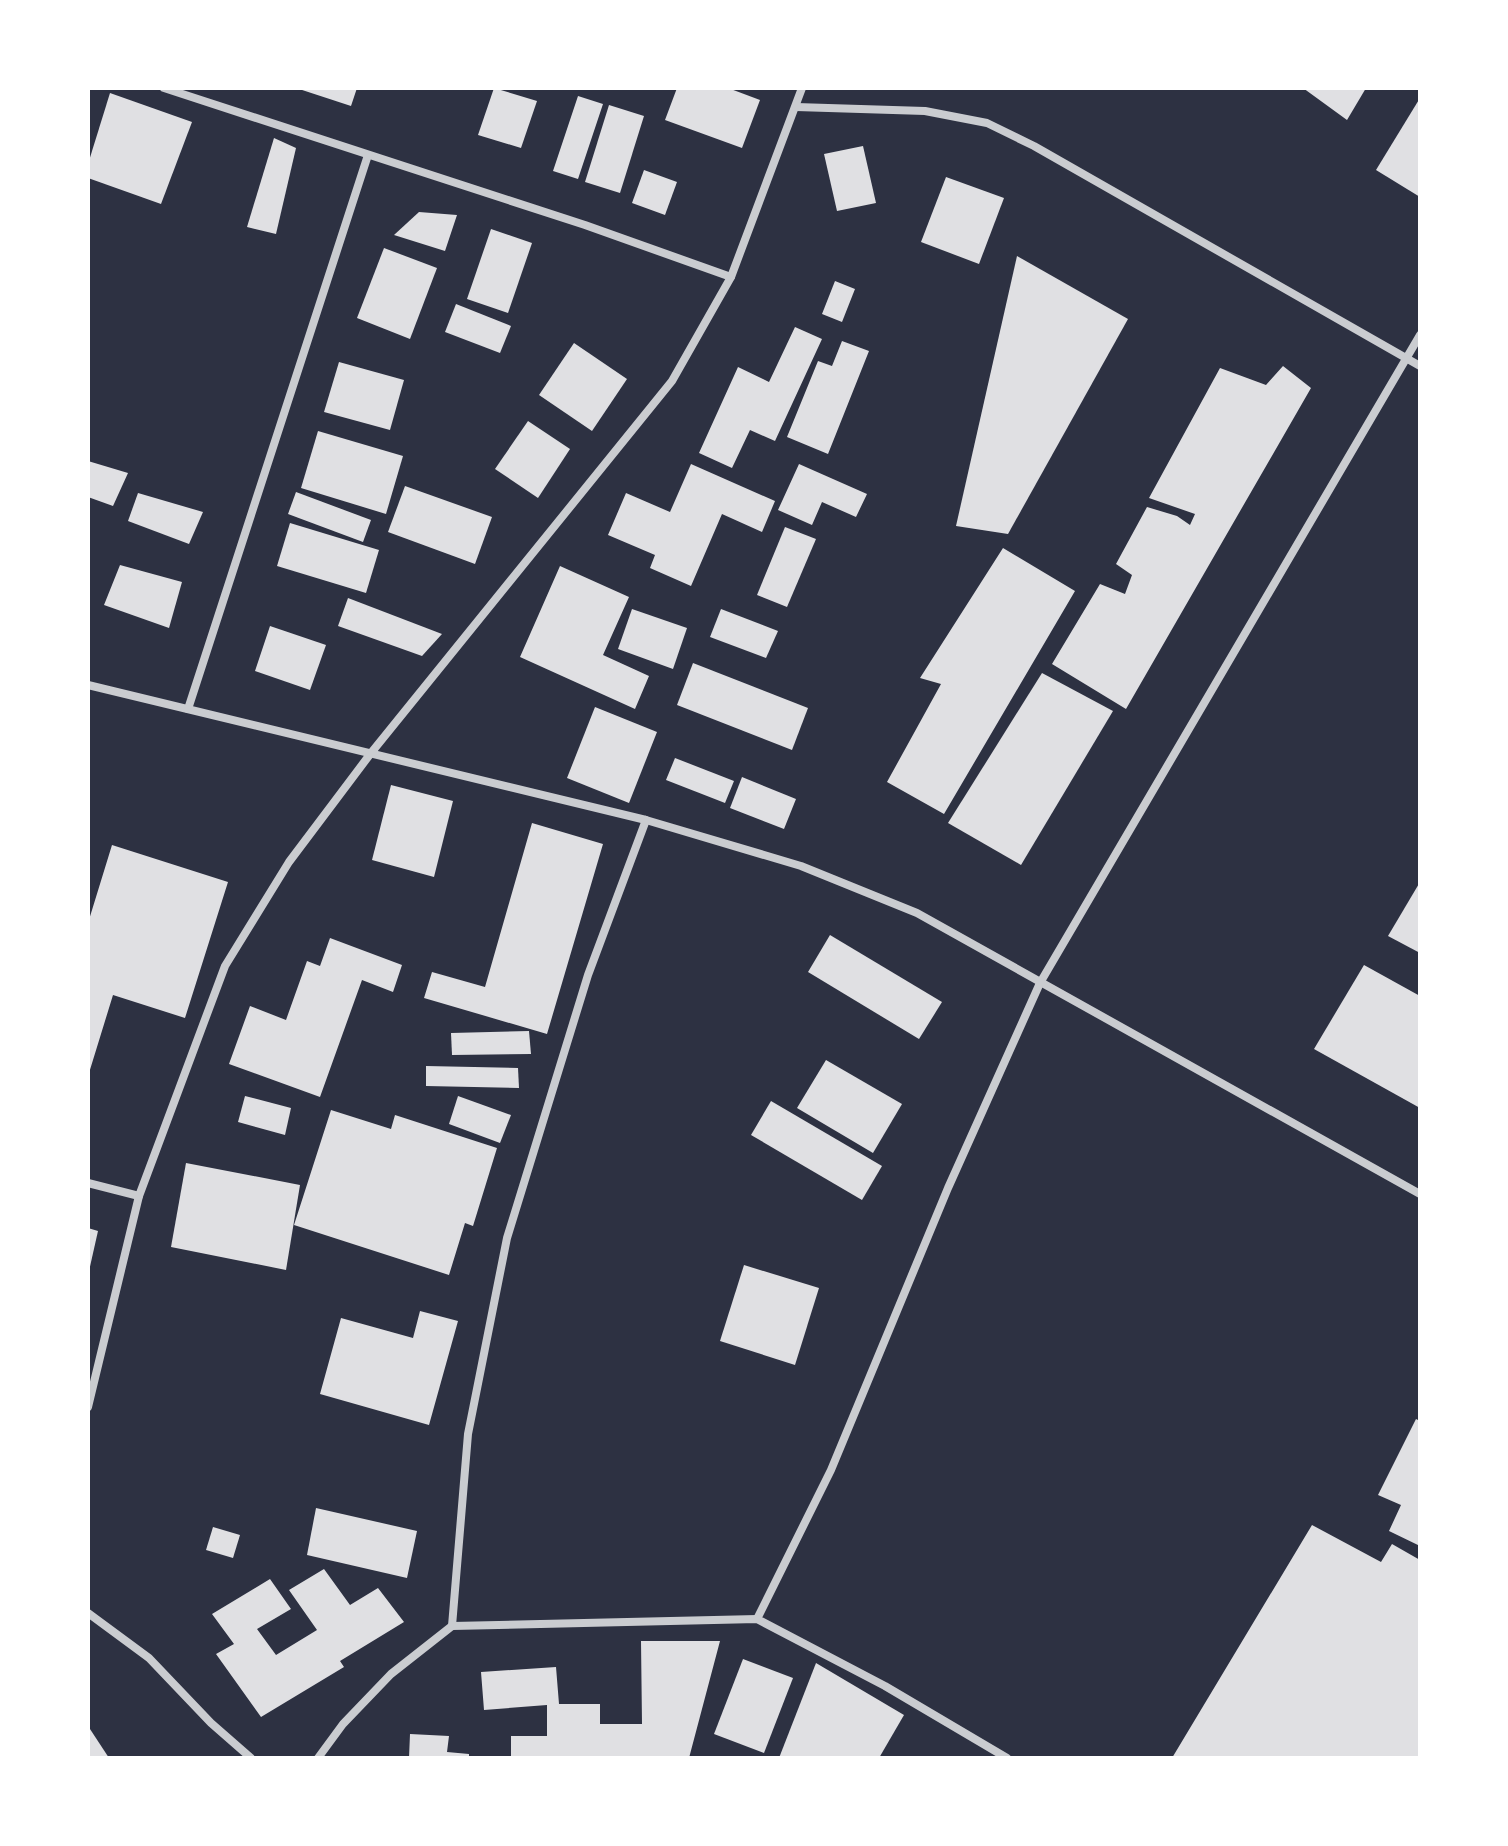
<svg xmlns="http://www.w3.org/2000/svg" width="1508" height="1846" font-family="Lato,sans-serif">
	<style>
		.building { fill: #e0e0e3 }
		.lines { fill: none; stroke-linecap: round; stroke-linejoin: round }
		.minor { stroke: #caccd0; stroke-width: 8 }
	</style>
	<rect width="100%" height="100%" fill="#2d3142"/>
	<g class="building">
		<polygon points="296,88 357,88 351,106"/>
		<polygon points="494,88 537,101 521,148 478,135"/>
		<polygon points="677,88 728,88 760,100 742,148 665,120"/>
		<polygon points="1303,88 1366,88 1347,120"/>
		<polygon points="110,93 192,122 161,204 88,178 88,164"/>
		<polygon points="578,96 603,104 578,179 553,171"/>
		<polygon points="1420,98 1420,197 1376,170"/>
		<polygon points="609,105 644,116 620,193 585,182"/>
		<polygon points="274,138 296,148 276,234 247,227"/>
		<polygon points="863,146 876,203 837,211 824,154"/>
		<polygon points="644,170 677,182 665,215 632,203"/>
		<polygon points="946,177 1004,198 979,264 921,242"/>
		<polygon points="419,212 457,215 445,251 394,235"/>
		<polygon points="491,229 532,243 508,313 467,299"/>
		<polygon points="384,248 437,268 410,339 357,318"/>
		<polygon points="1017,256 1128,319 1008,534 956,526"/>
		<polygon points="835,281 855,289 842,322 822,314"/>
		<polygon points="456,304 511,326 500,353 445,332"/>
		<polygon points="795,327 822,339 775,441 750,430 732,468 699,453 738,367 769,382"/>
		<polygon points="842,341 869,351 828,454 787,437 818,361 832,366"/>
		<polygon points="574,343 627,379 592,431 539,395"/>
		<polygon points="339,362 404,380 390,430 324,412"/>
		<polygon points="1283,366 1311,388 1126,709 1052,664 1100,584 1125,594 1132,575 1116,564 1147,507 1177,516 1190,525 1195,514 1149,498 1220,368 1266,385"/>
		<polygon points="528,421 570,449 538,498 495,469"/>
		<polygon points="318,431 403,456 386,514 301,488"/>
		<polygon points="88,461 128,473 113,506 88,497"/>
		<polygon points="691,464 775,501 762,532 722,514 691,586 650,568 655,555 608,535 626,493 670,512"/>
		<polygon points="799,464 867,494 856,517 822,502 812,525 778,510"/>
		<polygon points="405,486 492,517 475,564 388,532"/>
		<polygon points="296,492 371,520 363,542 288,514"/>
		<polygon points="138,493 203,512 189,544 128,521"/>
		<polygon points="290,523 379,550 366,593 277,566"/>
		<polygon points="785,527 816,539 787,607 757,595"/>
		<polygon points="1003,548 1075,591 944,814 887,782 941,684 920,678"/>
		<polygon points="120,565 182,582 169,628 104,605"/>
		<polygon points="560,566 629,597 603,655 649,676 635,709 520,657"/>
		<polygon points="348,598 442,634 422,656 338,626"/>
		<polygon points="632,609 687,628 673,669 618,649"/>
		<polygon points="721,609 778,631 766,658 710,637"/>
		<polygon points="270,626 326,645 310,690 255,671"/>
		<polygon points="693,663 808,708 792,750 677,705"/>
		<polygon points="1042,673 1113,711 1021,865 948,823"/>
		<polygon points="595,707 657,732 629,803 567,778"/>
		<polygon points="675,758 734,781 725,803 666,780"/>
		<polygon points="742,777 796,799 784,829 730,808"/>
		<polygon points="391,785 453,801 434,877 372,860"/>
		<polygon points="532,823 603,844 547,1034 424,998 432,972 485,987"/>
		<polygon points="112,845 228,882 185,1018 113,995 89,1073 88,923"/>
		<polygon points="1420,882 1420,953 1388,936"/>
		<polygon points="830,935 942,1002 919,1039 808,972"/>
		<polygon points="330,938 402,965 393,992 362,980 320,1097 229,1064 250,1006 286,1020 307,961 320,966"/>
		<polygon points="1364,965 1420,996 1420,1108 1314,1049"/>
		<polygon points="529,1031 531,1054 452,1055 451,1033"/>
		<polygon points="826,1060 902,1104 873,1153 797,1108"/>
		<polygon points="426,1066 518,1068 519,1088 426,1086"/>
		<polygon points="245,1096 291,1108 285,1135 238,1122"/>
		<polygon points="458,1096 511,1115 500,1143 449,1124"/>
		<polygon points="771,1101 882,1166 862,1200 751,1135"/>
		<polygon points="331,1110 391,1129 395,1115 497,1148 473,1226 465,1223 449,1275 294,1225"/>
		<polygon points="186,1163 300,1185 286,1270 171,1247"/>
		<polygon points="88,1228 98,1231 89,1271 88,1271"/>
		<polygon points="744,1265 819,1288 795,1365 720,1341"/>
		<polygon points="420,1311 458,1321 429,1425 320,1394 341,1318 413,1338"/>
		<polygon points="1416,1419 1420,1421 1420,1546 1389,1531 1401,1505 1378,1495"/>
		<polygon points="316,1508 417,1531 407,1578 307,1555"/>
		<polygon points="1312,1525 1381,1562 1392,1544 1420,1560 1420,1758 1172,1758"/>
		<polygon points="213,1527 240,1535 233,1558 206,1550"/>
		<polygon points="324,1569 350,1605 378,1588 404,1622 340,1661 344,1667 261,1717 216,1654 234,1644 212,1614 270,1579 291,1609 257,1629 276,1655 317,1630 289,1590"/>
		<polygon points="641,1641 720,1641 689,1758 511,1758 511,1736 547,1736 547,1705 484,1710 481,1672 556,1667 559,1704 600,1704 600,1724 642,1724"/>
		<polygon points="743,1659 793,1678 764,1753 714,1734"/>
		<polygon points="816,1663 904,1715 879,1758 779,1758"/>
		<polygon points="88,1726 109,1758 88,1758"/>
		<polygon points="410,1734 449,1736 447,1752 469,1754 469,1758 409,1758"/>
	</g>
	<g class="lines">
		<g class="minor">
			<polyline points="164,88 585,225 731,277"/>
			<polyline points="796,107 925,111 987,123 1034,146 1420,366"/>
			<polyline points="88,685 646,820 801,866 917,913 1420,1194"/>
			<polyline points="188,709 368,155"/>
			<polyline points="88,1183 139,1196"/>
			<polyline points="88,1407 139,1196 225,966 289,862 371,753 672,381 731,277 802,88"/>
			<polyline points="88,1613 149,1658 211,1723 251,1758"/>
			<polyline points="757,1619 831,1470 948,1188 1040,983 1420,335"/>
			<polyline points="452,1626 468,1434 507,1238 588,975 646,820"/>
			<polyline points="318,1758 343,1724 391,1674 452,1626 757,1619 885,1686 1007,1758"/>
		</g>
	</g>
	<rect width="1508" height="1846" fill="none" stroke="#ffffff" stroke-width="180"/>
</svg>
